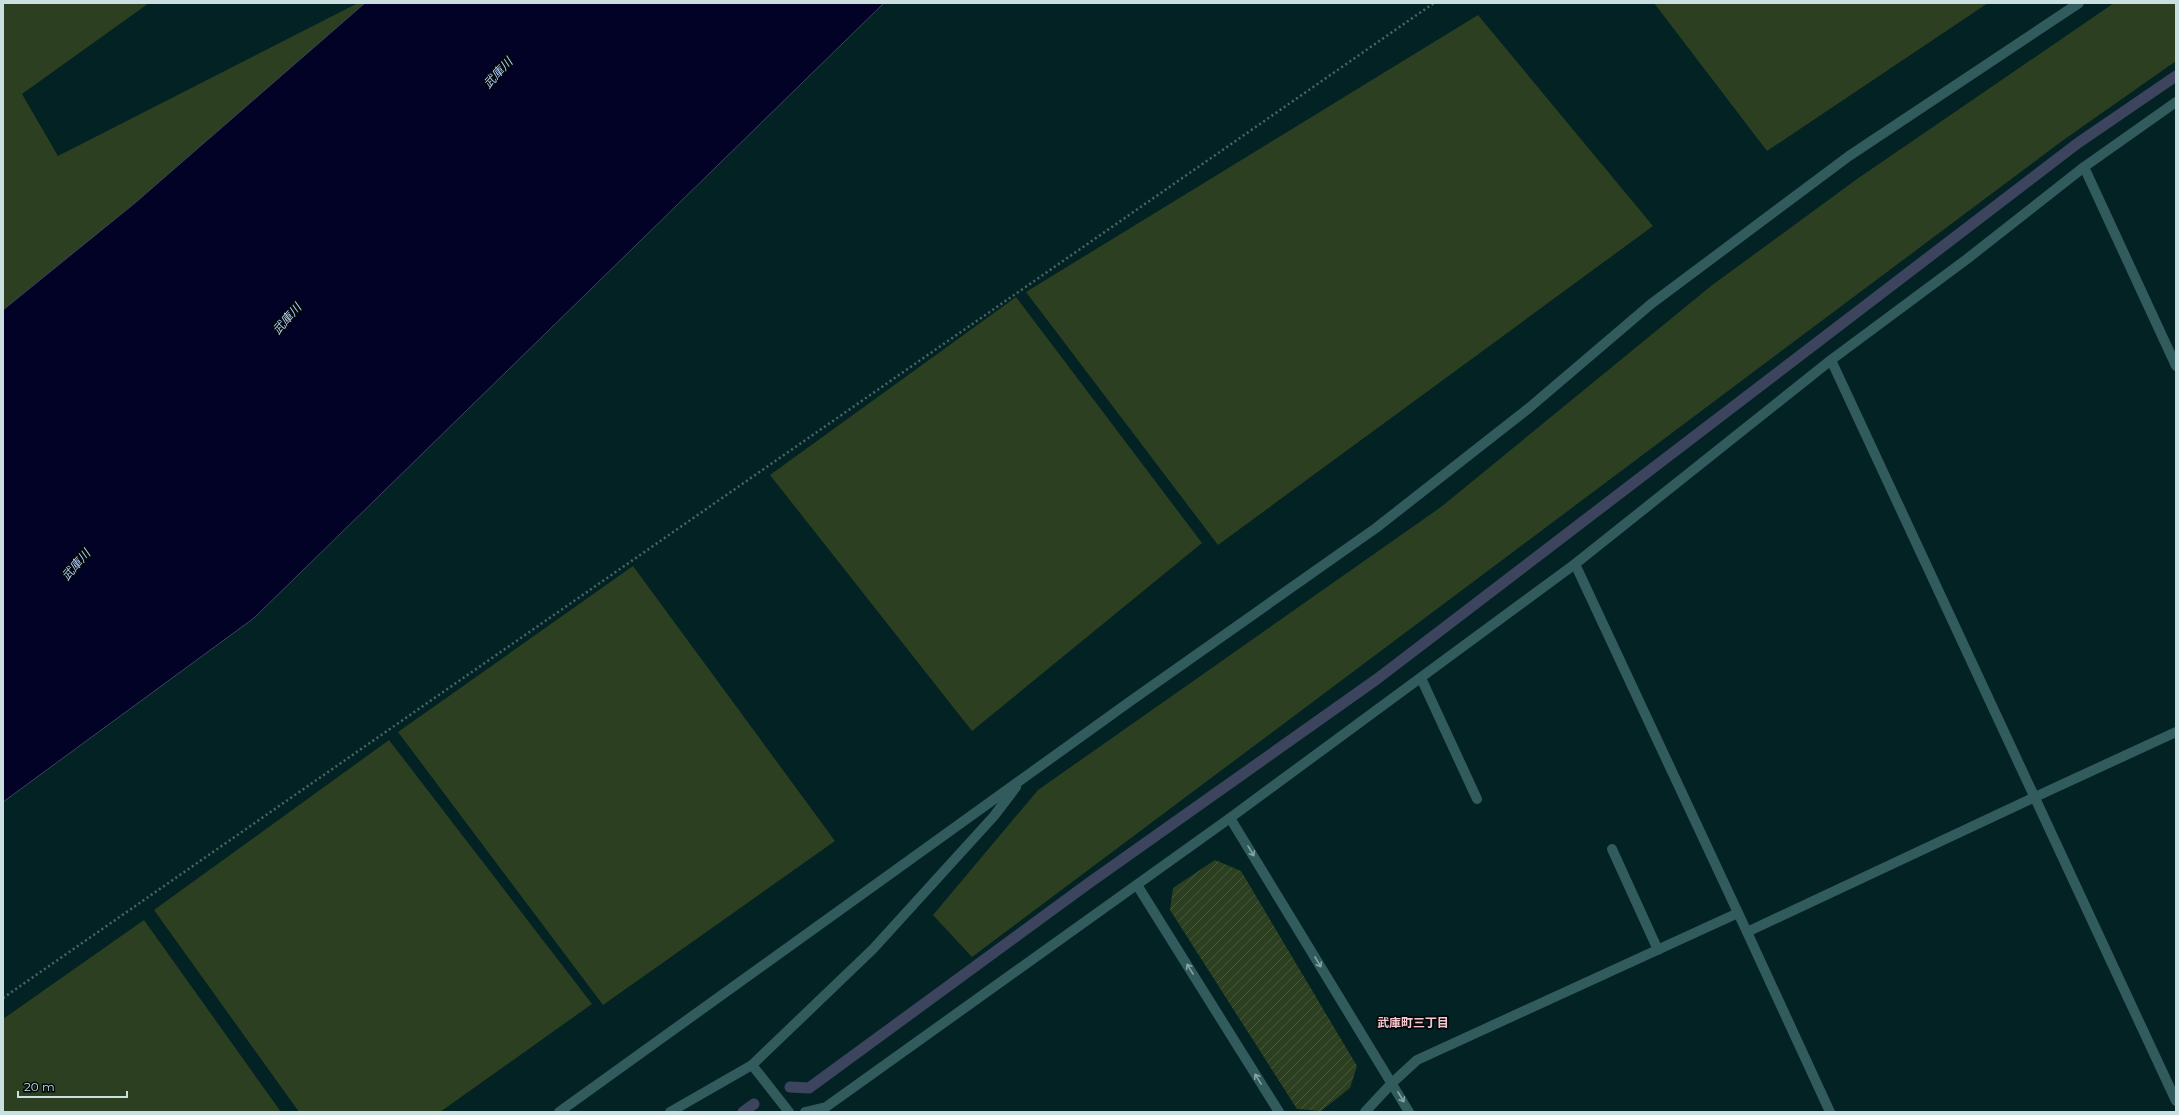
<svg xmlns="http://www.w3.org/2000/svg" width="2179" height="1115" font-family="Montserrat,'Noto Sans JP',sans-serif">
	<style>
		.green { fill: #2c3f20 }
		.garden { fill: url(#garden-furrows) }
		.water { fill: #010226; stroke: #3d445e }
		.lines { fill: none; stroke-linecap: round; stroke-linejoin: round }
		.stream { stroke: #3d445e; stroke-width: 11 }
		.path { stroke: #4b6869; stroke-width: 2.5; stroke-dasharray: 2 3; stroke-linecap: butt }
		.service { stroke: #325b5e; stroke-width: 10 }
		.minor { stroke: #325b5e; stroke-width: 10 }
		.oneway { stroke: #85a4a6 }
		.labels { text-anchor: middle; stroke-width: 3.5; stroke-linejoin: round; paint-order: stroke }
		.water-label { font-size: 12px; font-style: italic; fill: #bbcdf9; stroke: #000a0b }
		.neighbourhood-label { font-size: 12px; font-weight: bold; fill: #f9c5ce; stroke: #000a0b }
	</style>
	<defs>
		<pattern id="garden-furrows" width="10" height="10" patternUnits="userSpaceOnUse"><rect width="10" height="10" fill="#2c3f20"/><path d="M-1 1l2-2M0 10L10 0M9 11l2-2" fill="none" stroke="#495a40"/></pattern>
	</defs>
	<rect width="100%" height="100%" fill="#022224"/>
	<g class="green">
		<polygon points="3,3 149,3 22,94 58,156 358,3 365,3 135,203 3,310"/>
		<polygon points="1654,3 1988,3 1767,151"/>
		<polygon points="2114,3 2176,3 2176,61 2062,141 972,957 933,915 1038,790 1441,507 1711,286 1857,179"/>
		<polygon points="1478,15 1653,226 1218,545 1026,292"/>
		<polygon points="1016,297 1202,543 972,731 770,475"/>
		<polygon points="633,566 835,841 603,1005 398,732"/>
		<polygon points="389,740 592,1004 440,1112 299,1112 154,910"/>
		<polygon points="144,920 281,1112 3,1112 3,1019"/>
	</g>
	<polygon class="garden" points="1215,860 1241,871 1357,1066 1350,1088 1321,1111 1297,1109 1170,910 1173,888"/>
	<polygon class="water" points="365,3 884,3 254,618 3,802 3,310 135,203"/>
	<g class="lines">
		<g class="stream">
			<polyline points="790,1087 809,1088 1089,883 1377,679 2078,143 2176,76"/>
			<polyline points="743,1112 754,1104"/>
		</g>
		<polyline class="path" points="3,998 1434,3"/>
		<g class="service">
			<polyline points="1421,678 1477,799"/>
			<polyline points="1612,849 1658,950"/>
		</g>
		<g class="minor">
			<polyline points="2084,167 2176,366"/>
			<polyline points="1831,360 2176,1101"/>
			<polyline points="1575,564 1747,932 2035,797 2176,732"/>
			<polyline points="1230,818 1409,1112"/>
			<polyline points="1137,885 1279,1112"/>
			<polyline points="1747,932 1830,1112"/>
			<polyline points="752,1065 789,1112"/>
			<polyline points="559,1112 1132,700 1376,528 1529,408 1651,304 1849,156 2079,3"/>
			<polyline points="670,1112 752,1065 873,949 994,816 1016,787"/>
			<polyline points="805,1112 826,1107 1230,818 1575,564 1831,360 1967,259 2084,167 2176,102"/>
			<polyline points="1365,1112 1392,1083 1417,1060 1738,913"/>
		</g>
	</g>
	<defs><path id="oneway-shaft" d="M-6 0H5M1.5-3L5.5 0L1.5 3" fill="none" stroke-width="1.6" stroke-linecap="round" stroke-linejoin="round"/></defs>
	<g class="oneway">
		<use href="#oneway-shaft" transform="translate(1251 851) rotate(59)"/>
		<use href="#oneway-shaft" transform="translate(1318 962) rotate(59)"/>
		<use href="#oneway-shaft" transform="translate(1190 969) rotate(-122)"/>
		<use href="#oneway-shaft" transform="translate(1258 1079) rotate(-122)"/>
		<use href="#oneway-shaft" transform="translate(1401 1097) rotate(59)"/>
	</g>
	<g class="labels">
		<g class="water-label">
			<text transform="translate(498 73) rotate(-47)" y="4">武庫川</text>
			<text transform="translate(287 319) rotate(-49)" y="4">武庫川</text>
			<text transform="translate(76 565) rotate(-49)" y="4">武庫川</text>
		</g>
		<g class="neighbourhood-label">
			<text x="1413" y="1027">武庫町三丁目</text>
		</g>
	</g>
	<rect width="2179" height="1115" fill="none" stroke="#c9dfe0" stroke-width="8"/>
	<path d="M18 1091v6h109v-6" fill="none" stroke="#c9dfe0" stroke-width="2"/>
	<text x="24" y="1091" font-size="12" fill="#c9dfe0" stroke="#000a0b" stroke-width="3" paint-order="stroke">20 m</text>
</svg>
